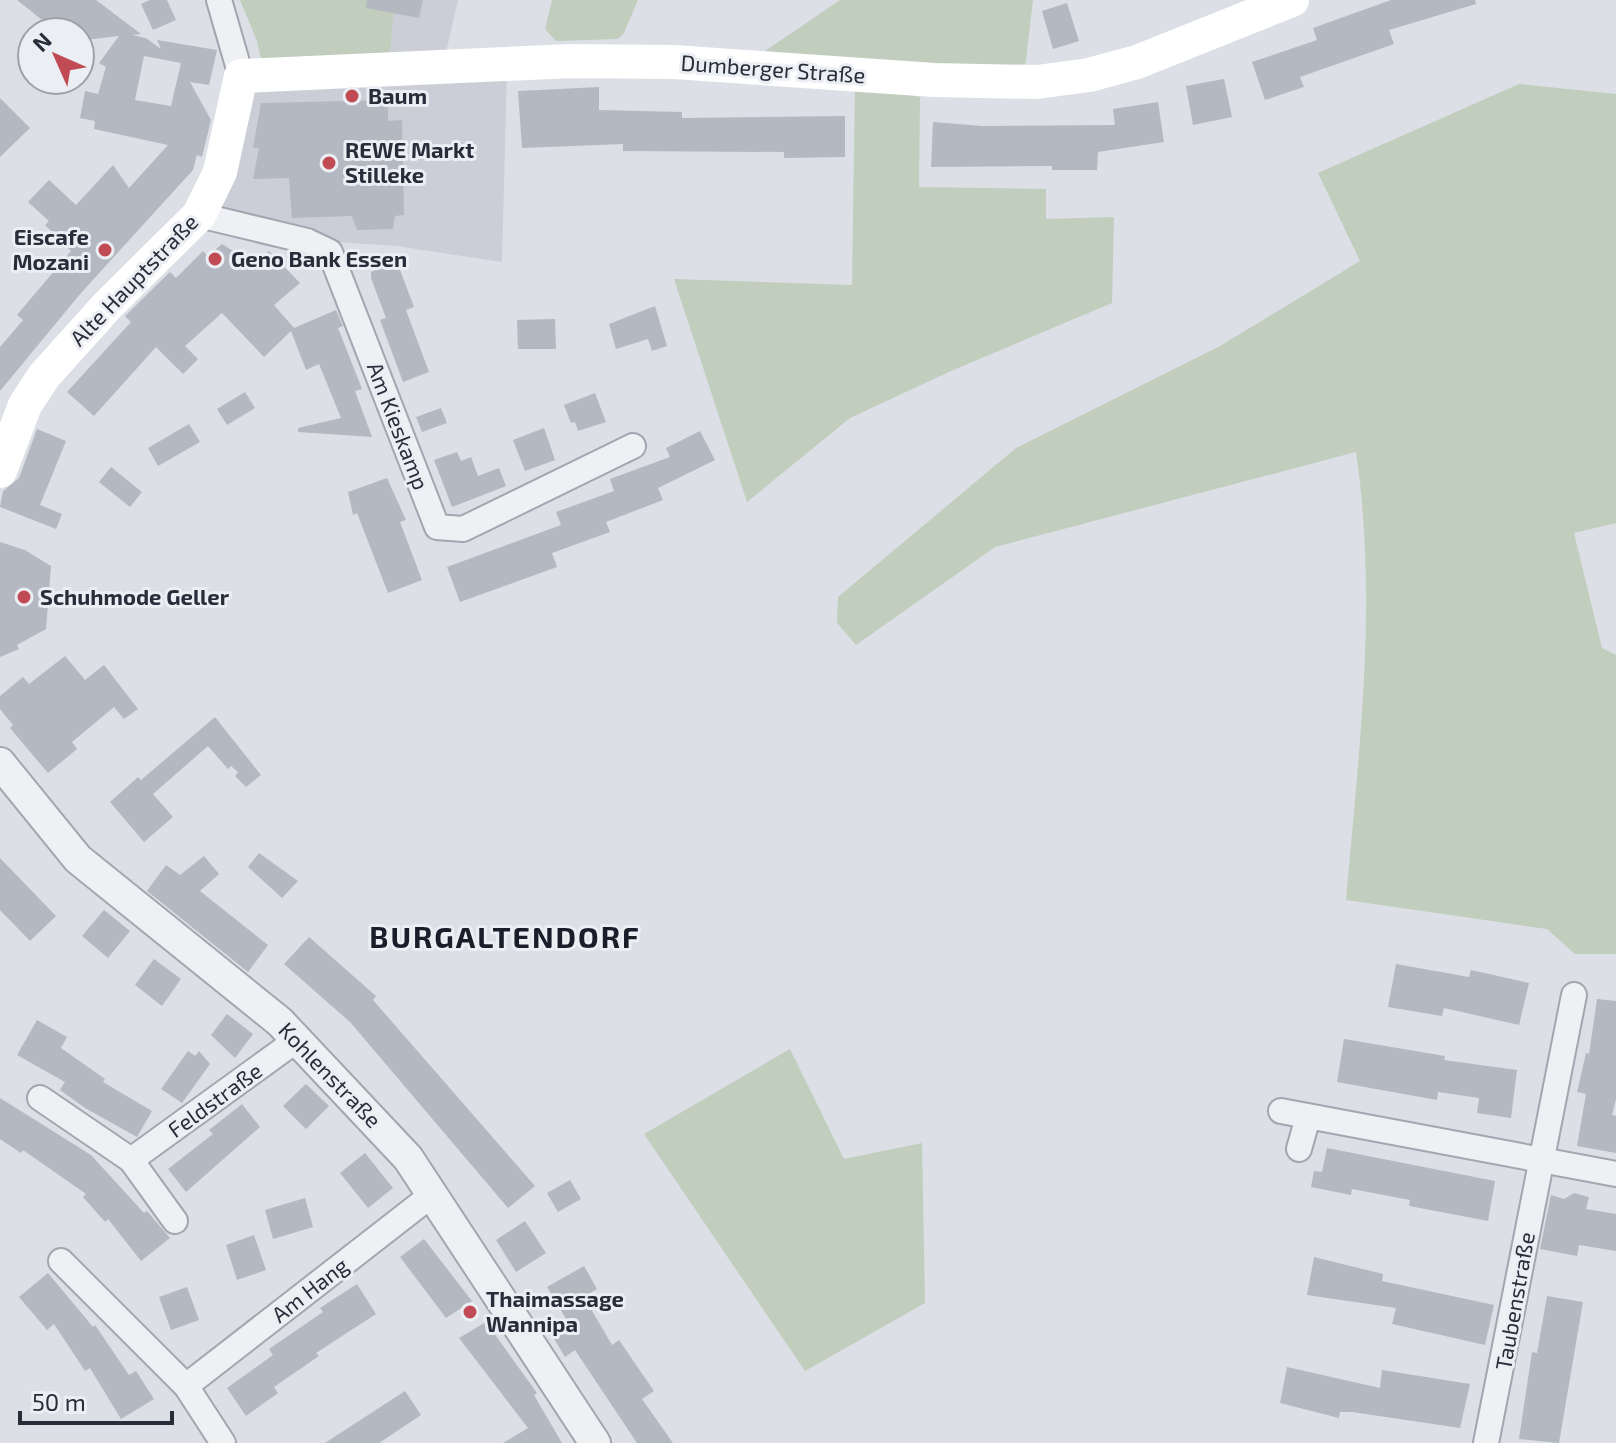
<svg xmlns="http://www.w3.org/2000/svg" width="1616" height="1443" font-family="'Exo 2',sans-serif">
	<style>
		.built { fill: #cbced6 }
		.green { fill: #c1cebe }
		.building { fill: #b4b8c1; fill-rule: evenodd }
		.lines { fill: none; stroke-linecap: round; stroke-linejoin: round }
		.minor-casing { stroke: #a2a6ae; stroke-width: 28 }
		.tertiary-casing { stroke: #a2a6ae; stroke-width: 34 }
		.minor { stroke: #eff0f4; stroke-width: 24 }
		.tertiary { stroke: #eff0f4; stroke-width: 30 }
		.secondary { stroke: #fff; stroke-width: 34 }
		.poi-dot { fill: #c04b54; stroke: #ebeef3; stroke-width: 3 }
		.labels { text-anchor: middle; stroke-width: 6; stroke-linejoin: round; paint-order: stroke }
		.street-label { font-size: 22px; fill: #282d3a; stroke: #ebeef3 }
		.poi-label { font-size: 22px; font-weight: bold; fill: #282d3a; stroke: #ebeef3; text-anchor: start }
		.district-label { font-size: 30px; font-weight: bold; letter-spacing: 2px; fill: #1a1e2b; stroke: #ebeef3 }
	</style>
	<rect width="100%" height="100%" fill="#dcdfe5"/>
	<g class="built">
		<polygon points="395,0 458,0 444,61 389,65"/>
		<polygon points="507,68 502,262 396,246 308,240 219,213 253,91"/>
	</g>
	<g class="green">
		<polygon points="240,0 395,0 389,65 264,72 257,41"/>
		<polygon points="552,0 638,0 624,33 618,39 556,41 545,29"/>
		<polygon points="840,0 1033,0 1025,68 771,56 765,51"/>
		<polygon points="855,83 920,97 919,187 1046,189 1046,219 1114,217 1112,303 951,371 850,418 747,502 674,279 852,285"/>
		<path d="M1519,84L1616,94V523L1574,533L1602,648L1616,655V954H1575L1547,929L1346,900C1359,751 1378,601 1356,452L995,547L856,645L837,623L838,597L1016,448L1220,346L1360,261L1318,173Z"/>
		<polygon points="790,1049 844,1159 922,1143 925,1303 805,1371 644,1134"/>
	</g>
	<g class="building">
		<path d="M17,0H96L141,34L132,35L146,38L161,49L157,40L217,50L209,85L190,82L211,120L202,157L197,155L193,170L81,293L0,391V347L23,320L17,315L71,251L45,225L49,221L28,202L49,180L76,205L113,165L129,188L168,145L94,129L95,121L80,118L85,91L98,94L106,67L99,63L119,36L85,40L80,32H70L50,17L46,23ZM144,56L181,63L171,106L135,100Z"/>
		<polygon points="150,0 167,0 176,20 153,30 141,4"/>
		<polygon points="367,0 423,0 419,18 366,8"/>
		<polygon points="1391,0 1475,0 1476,4 1389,30 1394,44 1300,77 1304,87 1265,100 1252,62 1317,40 1313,28"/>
		<polygon points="1067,3 1079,41 1053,49 1042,11"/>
		<polygon points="1224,79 1232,117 1193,125 1186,86"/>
		<polygon points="599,87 599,110 682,112 682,118 845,116 845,157 784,158 784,152 623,151 623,144 522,148 518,91"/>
		<polygon points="0,98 30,128 0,157"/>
		<polygon points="388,100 388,121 402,120 404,215 395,216 393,229 357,230 352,216 292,218 289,178 253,179 259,148 253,148 261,103"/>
		<polygon points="1158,102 1164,142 1098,152 1097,170 1052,170 1052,166 931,167 933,122 982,126 1115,125 1113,109"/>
		<polygon points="222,244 238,254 241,251 247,257 251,254 258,261 269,251 300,283 274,305 294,328 336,310 343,326 338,328 362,389 355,391 372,437 298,432 298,428 341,418 319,364 306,370 291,331 264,357 222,313 185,346 198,359 183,374 156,347 94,416 67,392 131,322 125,316 170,272 176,278 203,251 208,256"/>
		<polygon points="397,262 414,307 406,310 429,372 403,382 380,320 386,318 371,278 371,272"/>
		<polygon points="655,306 667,346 652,351 648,339 616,349 609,324"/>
		<polygon points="555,319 556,349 518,349 517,320"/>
		<polygon points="245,392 255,408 227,425 217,409"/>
		<polygon points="595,393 606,422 578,431 575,422 571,423 564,405"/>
		<polygon points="441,408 447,423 422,432 416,417"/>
		<polygon points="189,424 200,442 158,466 148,448"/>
		<polygon points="544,428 555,460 525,471 513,440"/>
		<polygon points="37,429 66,441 40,505 62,514 56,529 0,507 3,491 19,478"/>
		<polygon points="700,431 715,460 658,488 663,500 606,522 610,532 552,553 557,567 460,602 447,567 561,525 556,512 614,491 610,479 670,457 666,448"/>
		<polygon points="457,452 461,461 471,457 478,476 499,468 506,486 452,507 434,460"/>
		<polygon points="111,467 142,492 130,507 99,482"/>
		<polygon points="387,478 406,520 400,522 422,580 388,593 357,513 353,515 348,492"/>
		<polygon points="0,542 25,550 51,566 46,629 17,645 19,649 0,657"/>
		<polygon points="65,656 85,680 104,665 138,709 124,719 114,707 72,742 77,749 48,773 10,728 13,725 0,709 0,696 23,677 29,684"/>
		<polygon points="215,717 261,775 246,787 235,776 238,772 231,766 228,769 208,746 153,794 173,817 144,842 110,802 138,777 141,780"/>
		<polygon points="259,853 298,881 282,898 248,867"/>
		<polygon points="204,856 219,874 200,891 268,945 248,972 147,891 166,865 180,875"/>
		<polygon points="0,858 56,916 30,941 0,910"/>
		<polygon points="104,910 130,931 108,958 82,936"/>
		<polygon points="309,937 376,996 373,1000 535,1186 508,1208 350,1022 284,964"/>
		<polygon points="154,959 181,979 162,1006 135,985"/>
		<polygon points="1396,964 1469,977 1471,970 1529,983 1519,1025 1444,1008 1442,1016 1388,1007"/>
		<polygon points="1597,999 1616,1001 1616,1099 1612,1115 1616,1116 1616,1153 1577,1146 1586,1094 1577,1092 1586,1053 1589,1054"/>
		<polygon points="227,1014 253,1034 235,1058 211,1035"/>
		<polygon points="37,1020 67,1037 61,1048 105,1079 103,1082 152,1111 137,1137 85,1108 60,1090 65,1082 17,1055"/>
		<polygon points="1344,1039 1445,1056 1444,1060 1517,1070 1511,1118 1477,1113 1479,1098 1438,1092 1437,1100 1337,1082"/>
		<polygon points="188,1051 195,1056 199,1051 210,1064 182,1103 161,1089"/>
		<polygon points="306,1084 329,1106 306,1129 283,1106"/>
		<polygon points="0,1098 91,1155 144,1213 147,1211 170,1238 141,1261 108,1219 105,1222 83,1197 86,1194 23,1150 21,1153 0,1139"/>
		<polygon points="242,1104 260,1127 186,1192 168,1169 213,1134 209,1130"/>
		<polygon points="1327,1148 1495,1181 1488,1221 1409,1206 1410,1200 1352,1189 1351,1195 1311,1187 1314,1171 1322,1172"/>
		<polygon points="365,1153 393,1188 368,1208 340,1173"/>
		<polygon points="570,1180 581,1199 558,1212 547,1193"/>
		<polygon points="1574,1193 1589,1197 1586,1209 1616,1214 1616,1251 1579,1245 1577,1256 1540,1249 1551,1195 1564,1199"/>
		<polygon points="305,1198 313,1227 273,1239 265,1210"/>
		<polygon points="525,1221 546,1253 516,1272 496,1240"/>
		<polygon points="254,1235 266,1270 237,1280 226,1245"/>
		<polygon points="424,1239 472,1301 446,1318 400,1257"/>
		<polygon points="1314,1257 1383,1274 1382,1281 1494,1305 1485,1345 1392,1324 1396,1308 1307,1295"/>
		<polygon points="584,1266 597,1289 584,1297 612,1345 619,1340 654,1391 642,1399 673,1443 637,1443 575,1350 565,1357 550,1332 568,1322 547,1287"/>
		<polygon points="48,1273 93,1327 95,1325 129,1375 136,1371 154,1399 121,1419 90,1368 85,1371 54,1324 47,1330 19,1297"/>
		<polygon points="357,1284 376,1314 316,1353 319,1356 274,1387 278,1393 246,1416 227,1388 273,1355 269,1349 323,1312 320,1308"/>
		<polygon points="187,1287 199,1320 171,1330 159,1297"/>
		<polygon points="1547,1296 1583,1302 1559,1443 1519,1439 1532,1352 1537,1353"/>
		<polygon points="486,1322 537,1393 534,1395 562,1443 503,1443 528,1428 459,1338"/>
		<polygon points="1287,1367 1380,1388 1382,1370 1470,1384 1460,1428 1352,1412 1340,1412 1339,1418 1280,1403"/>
		<polygon points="405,1391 421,1415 379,1443 325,1443"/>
	</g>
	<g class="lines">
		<defs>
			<g id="minor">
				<polyline points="219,0 241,76"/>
				<polyline points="199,215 307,241 330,252 437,527 463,529 633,446"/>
				<polyline points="40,1098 131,1160 175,1221"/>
				<polyline points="1281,1111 1616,1174"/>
				<polyline points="1299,1149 1308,1117"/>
				<polyline points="131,1160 298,1039"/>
				<polyline points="61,1261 186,1386 223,1443"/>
				<polyline points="186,1386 433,1194"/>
				<polyline points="1486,1443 1574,995"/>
			</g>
			<polyline id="tertiary" points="0,763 78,859 280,1022 408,1158 595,1443"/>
		</defs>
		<use href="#minor" class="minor-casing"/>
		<use href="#tertiary" class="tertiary-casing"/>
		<use href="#minor" class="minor"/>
		<use href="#tertiary" class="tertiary"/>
		<polyline class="secondary" points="0,471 25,405 44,376 107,306 199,215 220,172 241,76 571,61 674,62 934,80 1037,82 1089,75 1137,62 1292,0"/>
	</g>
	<g class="poi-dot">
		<circle cx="352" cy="96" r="8"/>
		<circle cx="329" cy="163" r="8"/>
		<circle cx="105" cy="250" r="8"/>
		<circle cx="215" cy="259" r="8"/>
		<circle cx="24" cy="597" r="8"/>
		<circle cx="470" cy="1312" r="8"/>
	</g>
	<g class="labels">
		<g class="street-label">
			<text transform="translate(773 69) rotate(4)" y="8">Dumberger Straße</text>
			<text transform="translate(134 280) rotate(-46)" y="8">Alte Hauptstraße</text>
			<text transform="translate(398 426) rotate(69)" y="8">Am Kieskamp</text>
			<text transform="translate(330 1075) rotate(46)" y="8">Kohlenstraße</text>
			<text transform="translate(215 1100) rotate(-36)" y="8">Feldstraße</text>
			<text transform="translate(310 1290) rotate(-38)" y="8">Am Hang</text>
			<text transform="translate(1515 1301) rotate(-80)" y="8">Taubenstraße</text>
		</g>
		<g class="poi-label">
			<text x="368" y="104">Baum</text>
			<text x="345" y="158">REWE Markt<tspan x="345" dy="25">Stilleke</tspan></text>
			<text x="89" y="245" text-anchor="end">Eiscafe<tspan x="89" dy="25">Mozani</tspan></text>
			<text x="231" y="267">Geno Bank Essen</text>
			<text x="40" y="605">Schuhmode Geller</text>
			<text x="486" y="1307">Thaimassage<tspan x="486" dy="25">Wannipa</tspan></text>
		</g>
		<g class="district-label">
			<text x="505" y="948">BURGALTENDORF</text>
		</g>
	</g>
	<g transform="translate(56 56) rotate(315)"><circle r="38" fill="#ebeef3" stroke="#9da1a9" stroke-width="2"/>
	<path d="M0-6L14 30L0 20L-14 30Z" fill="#c04b54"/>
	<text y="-12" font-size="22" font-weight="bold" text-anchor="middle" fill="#282d3a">N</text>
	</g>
	<path d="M20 1411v12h152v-12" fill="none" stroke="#282d3a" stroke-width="4"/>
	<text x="32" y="1411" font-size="24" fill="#282d3a" stroke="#ebeef3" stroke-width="6" paint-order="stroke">50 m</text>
</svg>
